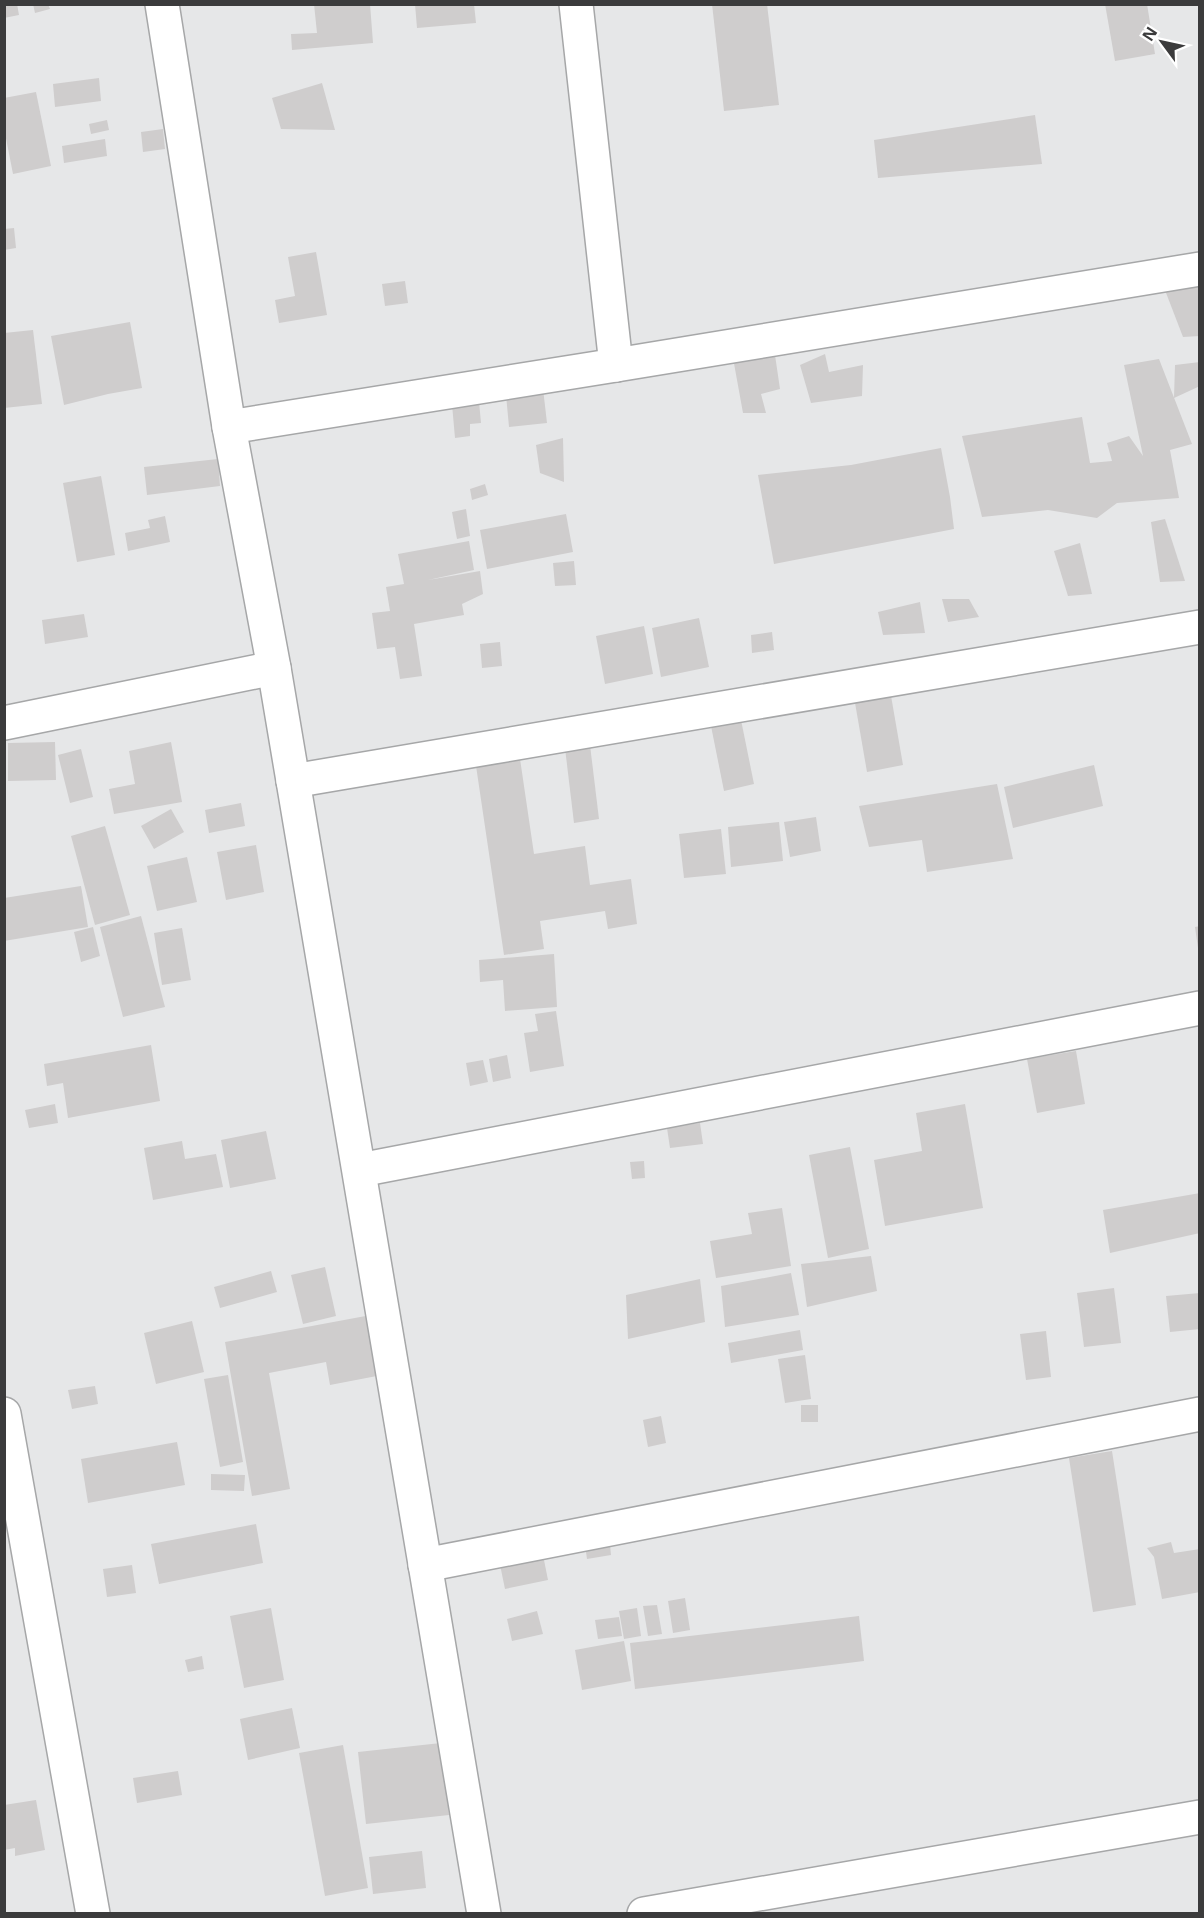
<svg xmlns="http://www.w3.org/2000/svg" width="1204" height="1918" font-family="'Open Sans',sans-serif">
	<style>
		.building { fill: #cfcdcd }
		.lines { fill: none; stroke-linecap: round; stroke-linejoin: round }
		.minor-casing { stroke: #a6a7a8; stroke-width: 36 }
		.minor { stroke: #fff; stroke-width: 33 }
	</style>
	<rect width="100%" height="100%" fill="#e6e7e8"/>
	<g class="building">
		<polygon points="4,4 17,4 19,15 4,18"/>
		<polygon points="33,4 48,4 50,9 35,13"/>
		<polygon points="314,4 370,4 373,43 292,50 291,34 317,33"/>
		<polygon points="415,4 474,4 476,23 417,28"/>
		<polygon points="712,4 767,4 779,105 724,111"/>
		<polygon points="1105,4 1147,4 1155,54 1115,61"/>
		<polygon points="99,78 101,101 55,107 53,84"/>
		<polygon points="322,83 335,130 281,129 272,98"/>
		<polygon points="36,92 51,166 13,174 4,128 4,98"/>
		<polygon points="1035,115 1042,164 878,178 874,140"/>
		<polygon points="107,120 109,130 91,134 89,124"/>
		<polygon points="163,129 165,149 143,152 141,132"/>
		<polygon points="105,139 107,156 64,163 62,146"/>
		<polygon points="14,228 16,248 4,250 4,229"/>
		<polygon points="316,252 327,315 279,323 275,300 295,296 288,257"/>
		<polygon points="1193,270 1200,287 1200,336 1183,337 1163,285"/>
		<polygon points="405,281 408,303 385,306 382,284"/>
		<polygon points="130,322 142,388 108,394 64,405 51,336"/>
		<polygon points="33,330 42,404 4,408 4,333"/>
		<polygon points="825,354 829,372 863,365 862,396 811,403 800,365"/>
		<polygon points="775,355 780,389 761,394 766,413 743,413 733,358"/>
		<polygon points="1159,359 1192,444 1170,450 1179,498 1117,503 1097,518 1048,510 982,517 962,436 1082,417 1090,463 1112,461 1107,443 1129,436 1143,456 1124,365"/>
		<polygon points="1200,362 1200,386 1174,398 1175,365"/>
		<polygon points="542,380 547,423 509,427 505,384"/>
		<polygon points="478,391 481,423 470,424 470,436 455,438 451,393"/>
		<polygon points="563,438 564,482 540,473 536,445"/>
		<polygon points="941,448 950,497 954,529 774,564 758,475 851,465"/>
		<polygon points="218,459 220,486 147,495 144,467"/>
		<polygon points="101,476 115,555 77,562 63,483"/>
		<polygon points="485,484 488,495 472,500 470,489"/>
		<polygon points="466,509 470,536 457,539 452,512"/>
		<polygon points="566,514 573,552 487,569 480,530"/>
		<polygon points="165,516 170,542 128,551 125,533 150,528 148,520"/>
		<polygon points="1165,519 1185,581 1160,582 1151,522"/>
		<polygon points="469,541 474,570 428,580 480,571 483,594 462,604 464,615 414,624 422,676 400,679 395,647 377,649 372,613 390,611 386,587 404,584 398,554"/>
		<polygon points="1080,543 1092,594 1068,596 1054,551"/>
		<polygon points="574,561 576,585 555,586 553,563"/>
		<polygon points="942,599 969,599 979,617 948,622"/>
		<polygon points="920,602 925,633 883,635 878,612"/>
		<polygon points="84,614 88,637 45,644 42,620"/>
		<polygon points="699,618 709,667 661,677 652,628"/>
		<polygon points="644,626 653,674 605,684 596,636"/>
		<polygon points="772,632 774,650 752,653 751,635"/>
		<polygon points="500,642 502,666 482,668 480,644"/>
		<polygon points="890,690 903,765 867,772 854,697"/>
		<polygon points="740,715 754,784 724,791 710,721"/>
		<polygon points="55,742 56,780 8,781 8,743"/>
		<polygon points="171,742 182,802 114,814 109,789 135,784 129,751"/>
		<polygon points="590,745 599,819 574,823 565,748"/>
		<polygon points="81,749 93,797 70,803 58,755"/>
		<polygon points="519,752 534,854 585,846 590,885 631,879 637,924 608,929 605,911 540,921 544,949 504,955 475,759"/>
		<polygon points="1094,765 1103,806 1013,828 1004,787"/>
		<polygon points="997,784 1013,859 927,872 922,840 869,847 859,806"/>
		<polygon points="241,803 245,826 209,833 205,810"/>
		<polygon points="171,809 184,832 154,849 141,826"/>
		<polygon points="816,817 821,851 790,857 784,822"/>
		<polygon points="779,822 783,861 731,867 728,827"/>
		<polygon points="105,826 130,915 95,925 71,836"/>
		<polygon points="721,829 726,874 684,878 679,834"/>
		<polygon points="256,845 264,892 226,900 217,852"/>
		<polygon points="187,857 197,902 157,911 147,866"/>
		<polygon points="81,886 88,927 4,941 4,898"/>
		<polygon points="141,916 165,1007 123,1017 100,927"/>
		<polygon points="1200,926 1200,948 1198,948 1195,927"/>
		<polygon points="93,927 100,956 81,962 74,932"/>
		<polygon points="182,928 191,980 162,985 154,933"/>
		<polygon points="554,954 557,1007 505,1011 503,980 480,982 479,960"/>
		<polygon points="556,1011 564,1066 530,1072 524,1033 538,1031 535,1014"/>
		<polygon points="151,1045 160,1101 68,1118 63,1083 47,1086 44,1064"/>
		<polygon points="1076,1051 1085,1104 1037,1113 1027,1059"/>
		<polygon points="507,1055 511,1078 493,1082 489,1059"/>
		<polygon points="483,1060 488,1082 470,1086 466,1063"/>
		<polygon points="55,1104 58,1123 29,1128 25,1110"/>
		<polygon points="965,1104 983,1208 885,1226 874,1160 922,1151 916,1113"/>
		<polygon points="700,1123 703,1144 670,1148 667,1128"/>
		<polygon points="266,1131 276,1179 230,1188 221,1140"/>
		<polygon points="182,1141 185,1159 216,1154 223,1187 153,1200 144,1148"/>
		<polygon points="850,1147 869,1249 828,1258 809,1155"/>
		<polygon points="644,1161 645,1178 632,1179 630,1162"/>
		<polygon points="1200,1193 1200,1233 1110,1253 1103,1210"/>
		<polygon points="782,1208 791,1266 716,1278 710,1241 752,1234 748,1213"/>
		<polygon points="871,1256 877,1291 807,1307 801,1264"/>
		<polygon points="325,1267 336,1316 303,1324 291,1275"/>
		<polygon points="271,1271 277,1292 220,1308 214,1287"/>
		<polygon points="791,1273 799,1315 725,1327 721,1286"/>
		<polygon points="700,1279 705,1322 628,1339 626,1295"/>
		<polygon points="1114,1288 1121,1343 1084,1347 1077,1293"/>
		<polygon points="1200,1293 1200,1329 1170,1332 1166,1296"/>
		<polygon points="371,1315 382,1375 330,1385 326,1362 269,1373 290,1489 252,1496 225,1342"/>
		<polygon points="192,1321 204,1372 156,1384 144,1333"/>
		<polygon points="800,1330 803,1350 731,1363 728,1343"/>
		<polygon points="1046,1331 1051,1377 1026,1380 1020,1334"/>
		<polygon points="805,1355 811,1399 785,1403 778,1359"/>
		<polygon points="228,1375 243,1462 220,1467 204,1379"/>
		<polygon points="95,1386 98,1404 72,1409 68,1390"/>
		<rect x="801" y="1405" width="17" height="17"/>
		<polygon points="661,1416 666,1443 648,1447 643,1420"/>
		<polygon points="177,1442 185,1485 88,1503 81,1459"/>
		<polygon points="1112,1451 1136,1605 1093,1612 1069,1458"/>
		<polygon points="211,1474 245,1475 244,1491 211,1490"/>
		<polygon points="256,1524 263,1563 159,1584 151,1544"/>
		<polygon points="609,1534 611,1555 587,1559 584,1538"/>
		<polygon points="1171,1542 1174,1553 1200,1549 1200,1592 1162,1599 1154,1557 1147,1548"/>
		<polygon points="541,1545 548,1580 505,1589 498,1555"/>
		<polygon points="132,1565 136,1593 107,1597 103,1569"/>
		<polygon points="685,1598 690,1630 673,1633 668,1601"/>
		<polygon points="657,1605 662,1634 648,1636 643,1606"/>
		<polygon points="271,1608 284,1680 244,1688 230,1616"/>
		<polygon points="637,1608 641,1636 624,1639 619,1611"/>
		<polygon points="537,1611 543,1634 512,1641 507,1619"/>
		<polygon points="859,1616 864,1661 635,1689 630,1643"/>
		<polygon points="619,1617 622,1636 598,1639 595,1620"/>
		<polygon points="624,1641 631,1681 582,1690 575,1650"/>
		<polygon points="202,1656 204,1669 188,1672 185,1660"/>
		<polygon points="292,1708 300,1748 248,1760 240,1719"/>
		<polygon points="441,1743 449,1815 366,1824 358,1752"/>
		<polygon points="343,1745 368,1888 325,1896 299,1753"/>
		<polygon points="178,1771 182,1795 137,1803 133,1778"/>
		<polygon points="36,1800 45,1850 15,1856 15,1848 4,1850 4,1805"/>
		<polygon points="422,1851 426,1888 373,1894 369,1857"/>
	</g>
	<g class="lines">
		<defs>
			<g id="minor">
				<polyline points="162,4 229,427 274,668 484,1914"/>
				<polyline points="576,4 616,365"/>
				<polyline points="229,427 616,365 1200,269"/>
				<polyline points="4,723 274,668"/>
				<polyline points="293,781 1200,627"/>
				<polyline points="360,1170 1200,1008"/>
				<polyline points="4,1414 93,1914"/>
				<polyline points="425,1565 1200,1414"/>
				<polyline points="644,1914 1200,1817"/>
			</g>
		</defs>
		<use href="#minor" class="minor-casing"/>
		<use href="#minor" class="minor"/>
	</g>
	<rect width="1204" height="1918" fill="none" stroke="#3b3b3c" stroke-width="12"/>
	<g transform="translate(1162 42) rotate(303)" stroke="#ffffff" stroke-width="4.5" paint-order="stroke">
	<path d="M0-4.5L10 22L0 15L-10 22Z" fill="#3b3b3c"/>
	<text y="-9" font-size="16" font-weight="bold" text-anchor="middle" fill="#3b3b3c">N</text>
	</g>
</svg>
